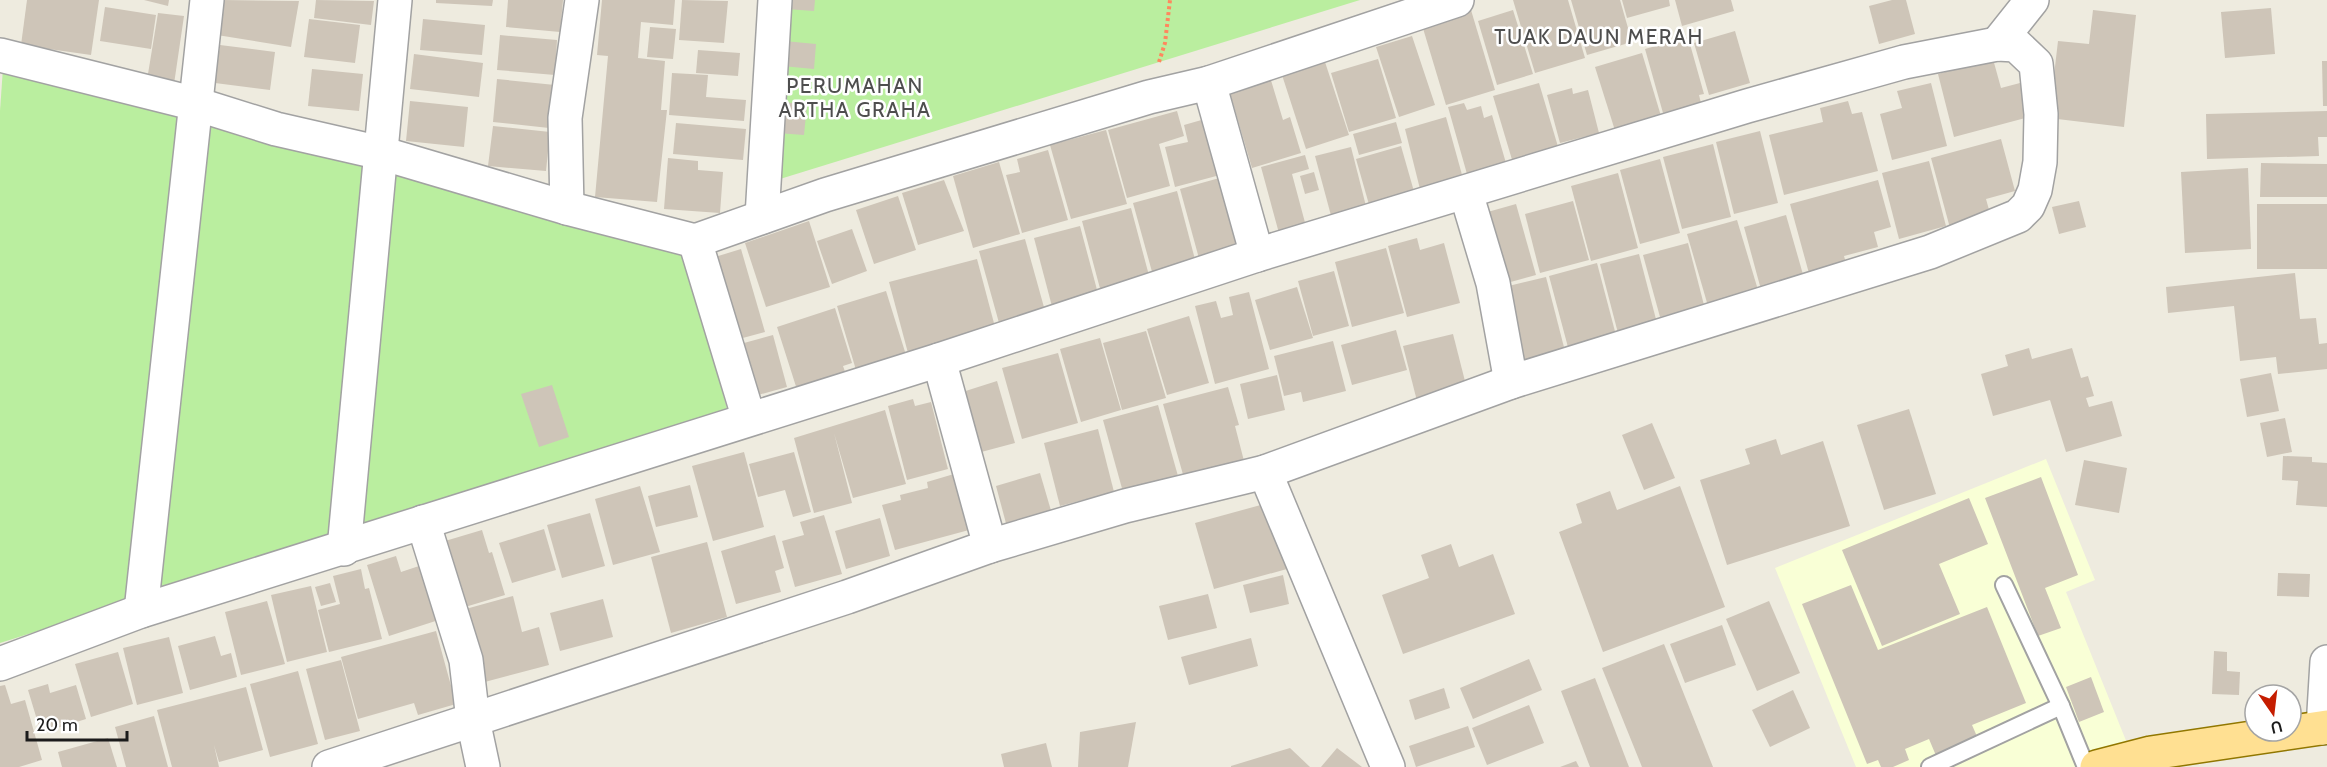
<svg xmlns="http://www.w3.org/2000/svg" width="2327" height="767" font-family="Cabin,sans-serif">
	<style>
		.education { fill: #f9ffd6 }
		.grass { fill: #baee9f }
		.building { fill: #cec5b8 }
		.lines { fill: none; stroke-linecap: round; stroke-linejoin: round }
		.service-casing { stroke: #a2a2a2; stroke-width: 20 }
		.minor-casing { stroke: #a2a2a2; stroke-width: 36 }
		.tertiary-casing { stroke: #a2a2a2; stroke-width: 36 }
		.primary-casing { stroke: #917700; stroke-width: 36 }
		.path { stroke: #ff875e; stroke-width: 4; stroke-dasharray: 3 3; stroke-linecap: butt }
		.service { stroke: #fff; stroke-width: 16 }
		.minor { stroke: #fff; stroke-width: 33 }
		.tertiary { stroke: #fff; stroke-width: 33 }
		.primary { stroke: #ffe092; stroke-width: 33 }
		.labels { text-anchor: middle; stroke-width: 5; stroke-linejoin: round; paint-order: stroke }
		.quarter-label { font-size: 21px; letter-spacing: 1.5px; fill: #4e4e4e; stroke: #fff }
	</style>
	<rect width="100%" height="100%" fill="#eeebdf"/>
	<polygon class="education" points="2046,459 2095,580 2066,592 2129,748 2082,767 1856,767 1775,568"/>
	<g class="grass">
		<polygon points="791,0 1360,0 780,179"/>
		<polygon points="3,68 684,249 728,412 0,643 0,111"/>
	</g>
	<g class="building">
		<polygon points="27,0 99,0 91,55 21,45"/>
		<polygon points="144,0 169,0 168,6"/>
		<polygon points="223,0 299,1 291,47 217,35"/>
		<polygon points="316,0 374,1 371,25 314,18"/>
		<polygon points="436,0 493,0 492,6 436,3"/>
		<polygon points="508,0 563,0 560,32 506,27"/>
		<polygon points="602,0 675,0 673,25 641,22 638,58 665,61 661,110 667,110 657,202 595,197 608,56 597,55"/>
		<polygon points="682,0 728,1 724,43 679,40"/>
		<polygon points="786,0 815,0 814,11 786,9"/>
		<polygon points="1513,0 1568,0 1585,58 1535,73"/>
		<polygon points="1571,0 1620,0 1632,42 1587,55"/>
		<polygon points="1622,0 1669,0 1670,6 1627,18"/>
		<polygon points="1675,0 1731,0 1734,11 1682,26"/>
		<polygon points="1892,0 1906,0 1915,34 1879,44 1869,6"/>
		<polygon points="105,7 156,15 151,49 100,41"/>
		<polygon points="2271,8 2275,54 2225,58 2221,12"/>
		<polygon points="1471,10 1495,90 1446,105 1422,25"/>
		<polygon points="1513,10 1533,74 1497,85 1478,21"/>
		<polygon points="2093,10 2136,15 2124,127 2049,118 2058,41 2089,44"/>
		<polygon points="158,13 184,16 174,84 147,80"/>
		<polygon points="309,19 360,25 355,63 304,57"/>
		<polygon points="423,19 485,25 482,55 420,50"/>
		<polygon points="650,27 676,29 673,59 647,57"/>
		<polygon points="1735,31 1750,83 1709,95 1694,43"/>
		<polygon points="500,35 557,40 555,75 497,70"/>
		<polygon points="1412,36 1435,105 1399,117 1376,47"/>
		<polygon points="1688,37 1704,94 1699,95 1703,111 1683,117 1681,108 1663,113 1645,49"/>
		<polygon points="784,41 816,44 814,69 782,66"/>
		<polygon points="220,45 275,52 270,90 215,83"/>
		<polygon points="698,50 740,53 738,76 696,73"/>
		<polygon points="1642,53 1664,126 1618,140 1595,67"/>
		<polygon points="414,54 483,63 479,97 410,89"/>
		<polygon points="1378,59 1396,118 1349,132 1331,73"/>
		<polygon points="1993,59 2001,88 2020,83 2029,117 1954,137 1938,74"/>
		<polygon points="2322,61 2327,61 2327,106 2323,106"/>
		<polygon points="1325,62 1349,135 1306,149 1282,75"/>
		<polygon points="312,69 363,74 359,111 308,106"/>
		<polygon points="672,73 708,75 706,97 746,100 744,121 669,115"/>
		<polygon points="1270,77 1283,120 1290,117 1301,153 1252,168 1229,90"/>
		<polygon points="497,79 555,85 549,128 493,122"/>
		<polygon points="1539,83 1559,150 1513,163 1493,96"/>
		<polygon points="1931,83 1947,146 1892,160 1880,114 1902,108 1897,91"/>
		<polygon points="1572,88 1573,94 1588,90 1599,133 1560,143 1547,95"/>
		<polygon points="410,101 468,107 464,147 406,141"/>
		<polygon points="1848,101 1852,114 1862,112 1878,171 1784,195 1769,135 1823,122 1820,108"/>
		<polygon points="779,102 807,104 804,135 777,133"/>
		<polygon points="1464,103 1467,110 1481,106 1484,118 1492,115 1508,170 1469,181 1448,107"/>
		<polygon points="1177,111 1184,136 1159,144 1170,186 1127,198 1108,130"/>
		<polygon points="2327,111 2327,137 2318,137 2319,156 2207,159 2206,114"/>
		<polygon points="1446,117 1464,182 1421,193 1405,129"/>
		<polygon points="1205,119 1220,175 1175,187 1165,147 1188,142 1184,125"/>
		<polygon points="1396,122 1402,143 1359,155 1353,134"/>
		<polygon points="676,123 746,129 743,160 673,154"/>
		<polygon points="493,126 550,132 546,171 488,166"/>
		<polygon points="1106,130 1127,204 1071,219 1050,145"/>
		<polygon points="1760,131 1778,203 1734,214 1716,142"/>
		<polygon points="2001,139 2015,191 1986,199 1991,217 1950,228 1931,158"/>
		<polygon points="1713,144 1731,217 1682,229 1663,157"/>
		<polygon points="1401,146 1417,202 1372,215 1356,159"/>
		<polygon points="1351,147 1368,214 1333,223 1315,156"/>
		<polygon points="1048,150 1068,220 1022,233 1006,175 1020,172 1017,159"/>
		<polygon points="1305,155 1309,169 1292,174 1307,230 1280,237 1261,167"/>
		<polygon points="668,158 698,161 698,170 723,172 720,213 664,209"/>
		<polygon points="1660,159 1680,233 1640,244 1620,170"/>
		<polygon points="1929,161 1946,226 1899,239 1882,173"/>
		<polygon points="999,162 1020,234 973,248 953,176"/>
		<polygon points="2261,163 2327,164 2327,197 2260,197"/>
		<polygon points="2248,168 2251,249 2185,253 2181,172"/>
		<polygon points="1314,172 1319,190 1305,194 1300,176"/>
		<polygon points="1618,173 1638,248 1591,261 1571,186"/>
		<polygon points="1223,177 1243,250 1200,262 1180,189"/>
		<polygon points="944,180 964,231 918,245 902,193"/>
		<polygon points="1878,180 1891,227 1874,232 1878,247 1844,256 1847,267 1810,277 1790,204"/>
		<polygon points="1177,191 1197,267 1154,279 1133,203"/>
		<polygon points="898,196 916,250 874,264 856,210"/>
		<polygon points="1573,201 1589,260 1540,273 1525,214"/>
		<polygon points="2079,201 2086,227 2059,234 2052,207"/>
		<polygon points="1516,204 1536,275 1496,286 1477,215"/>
		<rect x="2257" y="204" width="70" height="65"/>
		<polygon points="1131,208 1151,283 1102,296 1082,221"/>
		<polygon points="1786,215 1806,285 1763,297 1744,227"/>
		<polygon points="1737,220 1758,290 1708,306 1687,234"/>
		<polygon points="809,221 830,287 766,307 745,243"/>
		<polygon points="1080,226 1100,301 1054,314 1034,238"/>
		<polygon points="852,229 867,271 832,284 817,241"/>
		<polygon points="1417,238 1420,250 1444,243 1460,303 1407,317 1388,246"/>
		<polygon points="1025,239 1047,318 1001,330 979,251"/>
		<polygon points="1688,243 1704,305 1660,317 1643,255"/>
		<polygon points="1386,248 1404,313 1352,327 1335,262"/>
		<polygon points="741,249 765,332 739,339 715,257"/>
		<polygon points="1639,254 1658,327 1619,337 1600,264"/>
		<polygon points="977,259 995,327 908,353 889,282"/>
		<polygon points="1597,263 1617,339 1569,351 1549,276"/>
		<polygon points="1334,271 1349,326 1313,336 1298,281"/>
		<polygon points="2295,273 2300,319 2316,318 2319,344 2327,343 2327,369 2278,374 2276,357 2240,361 2234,306 2168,313 2166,287"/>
		<polygon points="1546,277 1567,359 1517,371 1496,289"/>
		<polygon points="1297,287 1313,338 1270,350 1255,300"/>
		<polygon points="886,291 906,355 856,370 837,306"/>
		<polygon points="1249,292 1269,369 1215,384 1195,306 1216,301 1221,318 1233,315 1229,297"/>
		<polygon points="835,308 852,363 843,366 849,383 800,399 777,327"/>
		<polygon points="1189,316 1209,383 1167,395 1147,329"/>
		<polygon points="1396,330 1407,370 1352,385 1341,345"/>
		<polygon points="1146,331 1166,398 1122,410 1103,343"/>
		<polygon points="1453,334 1467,389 1417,401 1403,346"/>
		<polygon points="773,335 787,387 758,395 744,343"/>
		<polygon points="1100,338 1121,410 1081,422 1060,349"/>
		<polygon points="1333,341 1346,391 1303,402 1301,392 1284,396 1274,356"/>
		<polygon points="2029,348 2032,359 2072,348 2081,378 2088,376 2094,396 2086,398 2089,407 2112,401 2122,436 2066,452 2050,400 1993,416 1981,374 2008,366 2005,355"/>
		<polygon points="1058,353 1078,423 1022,439 1002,368"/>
		<polygon points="2271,373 2279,411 2247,417 2240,379"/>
		<polygon points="1277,375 1285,410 1248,419 1240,384"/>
		<polygon points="997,381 1015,443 970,455 953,395"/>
		<polygon points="552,385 569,437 539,447 521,394"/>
		<polygon points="1228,387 1239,425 1235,426 1244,461 1184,478 1163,404"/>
		<polygon points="913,399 915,406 931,402 948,469 907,480 888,406"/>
		<polygon points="1158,405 1178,476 1123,492 1103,420"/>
		<polygon points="1909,409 1936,494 1884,510 1857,425"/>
		<polygon points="885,410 906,484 853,498 834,433 852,503 814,513 794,438"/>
		<polygon points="2285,418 2292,452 2267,457 2260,423"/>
		<polygon points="1652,423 1675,478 1644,490 1622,435"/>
		<polygon points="1098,429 1114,492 1060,506 1044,443"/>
		<polygon points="1776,439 1781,455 1823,441 1850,526 1727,565 1700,480 1750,464 1745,449"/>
		<polygon points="744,452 764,527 713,541 692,466"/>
		<polygon points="794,452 811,512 793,517 785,490 758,497 749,464"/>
		<polygon points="2283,456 2312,457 2312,462 2327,463 2327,507 2296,505 2298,481 2282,480"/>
		<polygon points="2084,460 2127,468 2119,513 2075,505"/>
		<polygon points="1040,473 1052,514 1007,527 996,486"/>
		<polygon points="954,474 969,530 895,550 882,505 901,500 900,495 928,488 927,482"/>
		<polygon points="2041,477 2078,575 2045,588 2061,628 2038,636 1985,498"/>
		<polygon points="690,485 698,517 656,527 648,496"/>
		<polygon points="640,486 660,552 613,565 595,499"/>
		<polygon points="1680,486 1725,607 1603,652 1559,532 1582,523 1576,504 1610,491 1617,510"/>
		<polygon points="1969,498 1988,544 1939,564 1960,614 1882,646 1842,550"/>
		<polygon points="1268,503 1287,569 1214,589 1195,523"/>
		<polygon points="590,513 605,566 562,578 547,525"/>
		<polygon points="824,515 842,574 795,587 782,541 804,535 800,522"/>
		<polygon points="880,518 890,556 846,569 835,531"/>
		<polygon points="544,529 556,570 512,583 499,543"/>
		<polygon points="482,530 489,553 492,552 505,595 455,610 435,544"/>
		<polygon points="775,535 784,568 775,571 781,592 736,604 721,551"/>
		<polygon points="707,542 727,617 671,633 651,557"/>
		<polygon points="1451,544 1459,567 1493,554 1515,614 1403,654 1382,595 1429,578 1421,555"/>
		<polygon points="396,556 401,572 431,562 448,617 389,636 367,565"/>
		<polygon points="361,569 365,589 369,588 382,639 329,652 318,610 340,604 333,576"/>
		<polygon points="2278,573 2310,574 2309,597 2277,596"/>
		<polygon points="1283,575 1289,604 1250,613 1243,585"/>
		<polygon points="330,583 336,602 321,606 315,587"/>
		<polygon points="1851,585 1878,650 1987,607 2026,703 1972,725 1979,741 1937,758 1929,739 1905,749 1909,760 1893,767 1881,767 1878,760 1867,764 1802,604"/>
		<polygon points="311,586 327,652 287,662 271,595"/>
		<polygon points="1208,594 1217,628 1168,640 1159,606"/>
		<polygon points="513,596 522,632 539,627 549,665 481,683 462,610"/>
		<polygon points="603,599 613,637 560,651 550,613"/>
		<polygon points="267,601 285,664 241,675 225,612"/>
		<polygon points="1769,601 1800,673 1757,691 1726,619"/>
		<polygon points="1722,625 1736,665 1685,683 1670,644"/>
		<polygon points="436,631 456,704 418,715 414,703 358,719 341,657"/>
		<polygon points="215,636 221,656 231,653 237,677 190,690 178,646"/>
		<polygon points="169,637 183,693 137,705 123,648"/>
		<polygon points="1251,638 1258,666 1189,685 1181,657"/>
		<polygon points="1664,644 1713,767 1642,767 1602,668"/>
		<polygon points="2214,651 2227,652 2227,671 2240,672 2239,695 2212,694"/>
		<polygon points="118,652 133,704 91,717 75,664"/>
		<polygon points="1529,659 1542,690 1473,719 1460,688"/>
		<polygon points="341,660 360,731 325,740 306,669"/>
		<polygon points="298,671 318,744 270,757 250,684"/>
		<polygon points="2091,677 2104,712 2079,722 2066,687"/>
		<polygon points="1595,678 1629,767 1590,767 1561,691"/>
		<polygon points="48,684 50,693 76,685 86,719 41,733 28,690"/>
		<polygon points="5,685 11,704 25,700 42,760 19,767 0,767 0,686"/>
		<polygon points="246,687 263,750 219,762 214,745 219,767 172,767 157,710"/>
		<polygon points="1444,688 1450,708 1415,720 1409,700"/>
		<polygon points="1793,690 1810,728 1770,747 1752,710"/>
		<polygon points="1529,705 1544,743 1487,765 1472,728"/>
		<polygon points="154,716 168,767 126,767 115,727"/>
		<polygon points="1136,722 1128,767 1078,767 1080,732"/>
		<polygon points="1468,726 1475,747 1416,767 1409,746"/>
		<polygon points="108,738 117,767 62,767 58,752"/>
		<polygon points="1046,743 1052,767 1004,767 1001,754"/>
		<polygon points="1290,748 1310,767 1231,767 1231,766"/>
		<polygon points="1337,748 1362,767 1321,767"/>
		<polygon points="1576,761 1579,767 1560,767"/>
	</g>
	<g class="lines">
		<defs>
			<g id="service">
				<polyline points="2004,585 2061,706 2086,767"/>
				<polyline points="1930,767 2061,706"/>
			</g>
			<g id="minor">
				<polyline points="1997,44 2032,0"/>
				<polyline points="0,55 196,104 276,129 381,153 567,208 695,241 825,195 1149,97 1209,83 1457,0"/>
				<polyline points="1209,83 1257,255"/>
				<polyline points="1466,193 1493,283 1511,382"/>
				<polyline points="567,208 565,118 582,0"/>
				<polyline points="762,217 775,0"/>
				<polyline points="695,241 749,419"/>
				<polyline points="939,360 990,546"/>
				<polyline points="1265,472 1388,767"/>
				<polyline points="423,522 466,660 473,720 483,767"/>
				<polyline points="344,549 395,0"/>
				<polyline points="141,611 207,0"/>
				<polyline points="0,664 141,611 939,360 1257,255 1747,106 1904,62 1997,44 2016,45 2036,64 2041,114 2040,162 2035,190 2028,206 2018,216 1930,252 1511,382 1265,472 1125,506 990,546 847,597 329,767"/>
			</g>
			<polyline id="tertiary" points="2323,728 2327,662"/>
			<polyline id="primary" points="2097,767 2151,753 2327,727"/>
		</defs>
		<use href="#service" class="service-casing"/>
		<use href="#minor" class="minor-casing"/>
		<use href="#tertiary" class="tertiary-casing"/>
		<use href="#primary" class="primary-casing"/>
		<polyline class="path" points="1159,62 1165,43 1170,0"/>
		<use href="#service" class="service"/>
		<use href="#minor" class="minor"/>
		<use href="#tertiary" class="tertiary"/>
		<use href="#primary" class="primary"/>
	</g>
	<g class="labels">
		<g class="quarter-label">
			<text x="1599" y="44">TUAK DAUN MERAH</text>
			<text x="855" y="93">PERUMAHAN<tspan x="855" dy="24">ARTHA GRAHA</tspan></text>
		</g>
	</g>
	<g transform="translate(2273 713) rotate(166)"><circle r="28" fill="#ffffff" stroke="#a4a4a4" stroke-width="1.5"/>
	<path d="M0-4.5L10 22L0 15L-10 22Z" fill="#c51d00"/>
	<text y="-9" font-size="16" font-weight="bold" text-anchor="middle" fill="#1b1b1b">U</text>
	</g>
	<path d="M27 731v9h100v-9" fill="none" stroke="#1b1b1b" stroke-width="3"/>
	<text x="36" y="731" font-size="18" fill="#1b1b1b" stroke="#ffffff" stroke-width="4.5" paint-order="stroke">20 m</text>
</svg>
